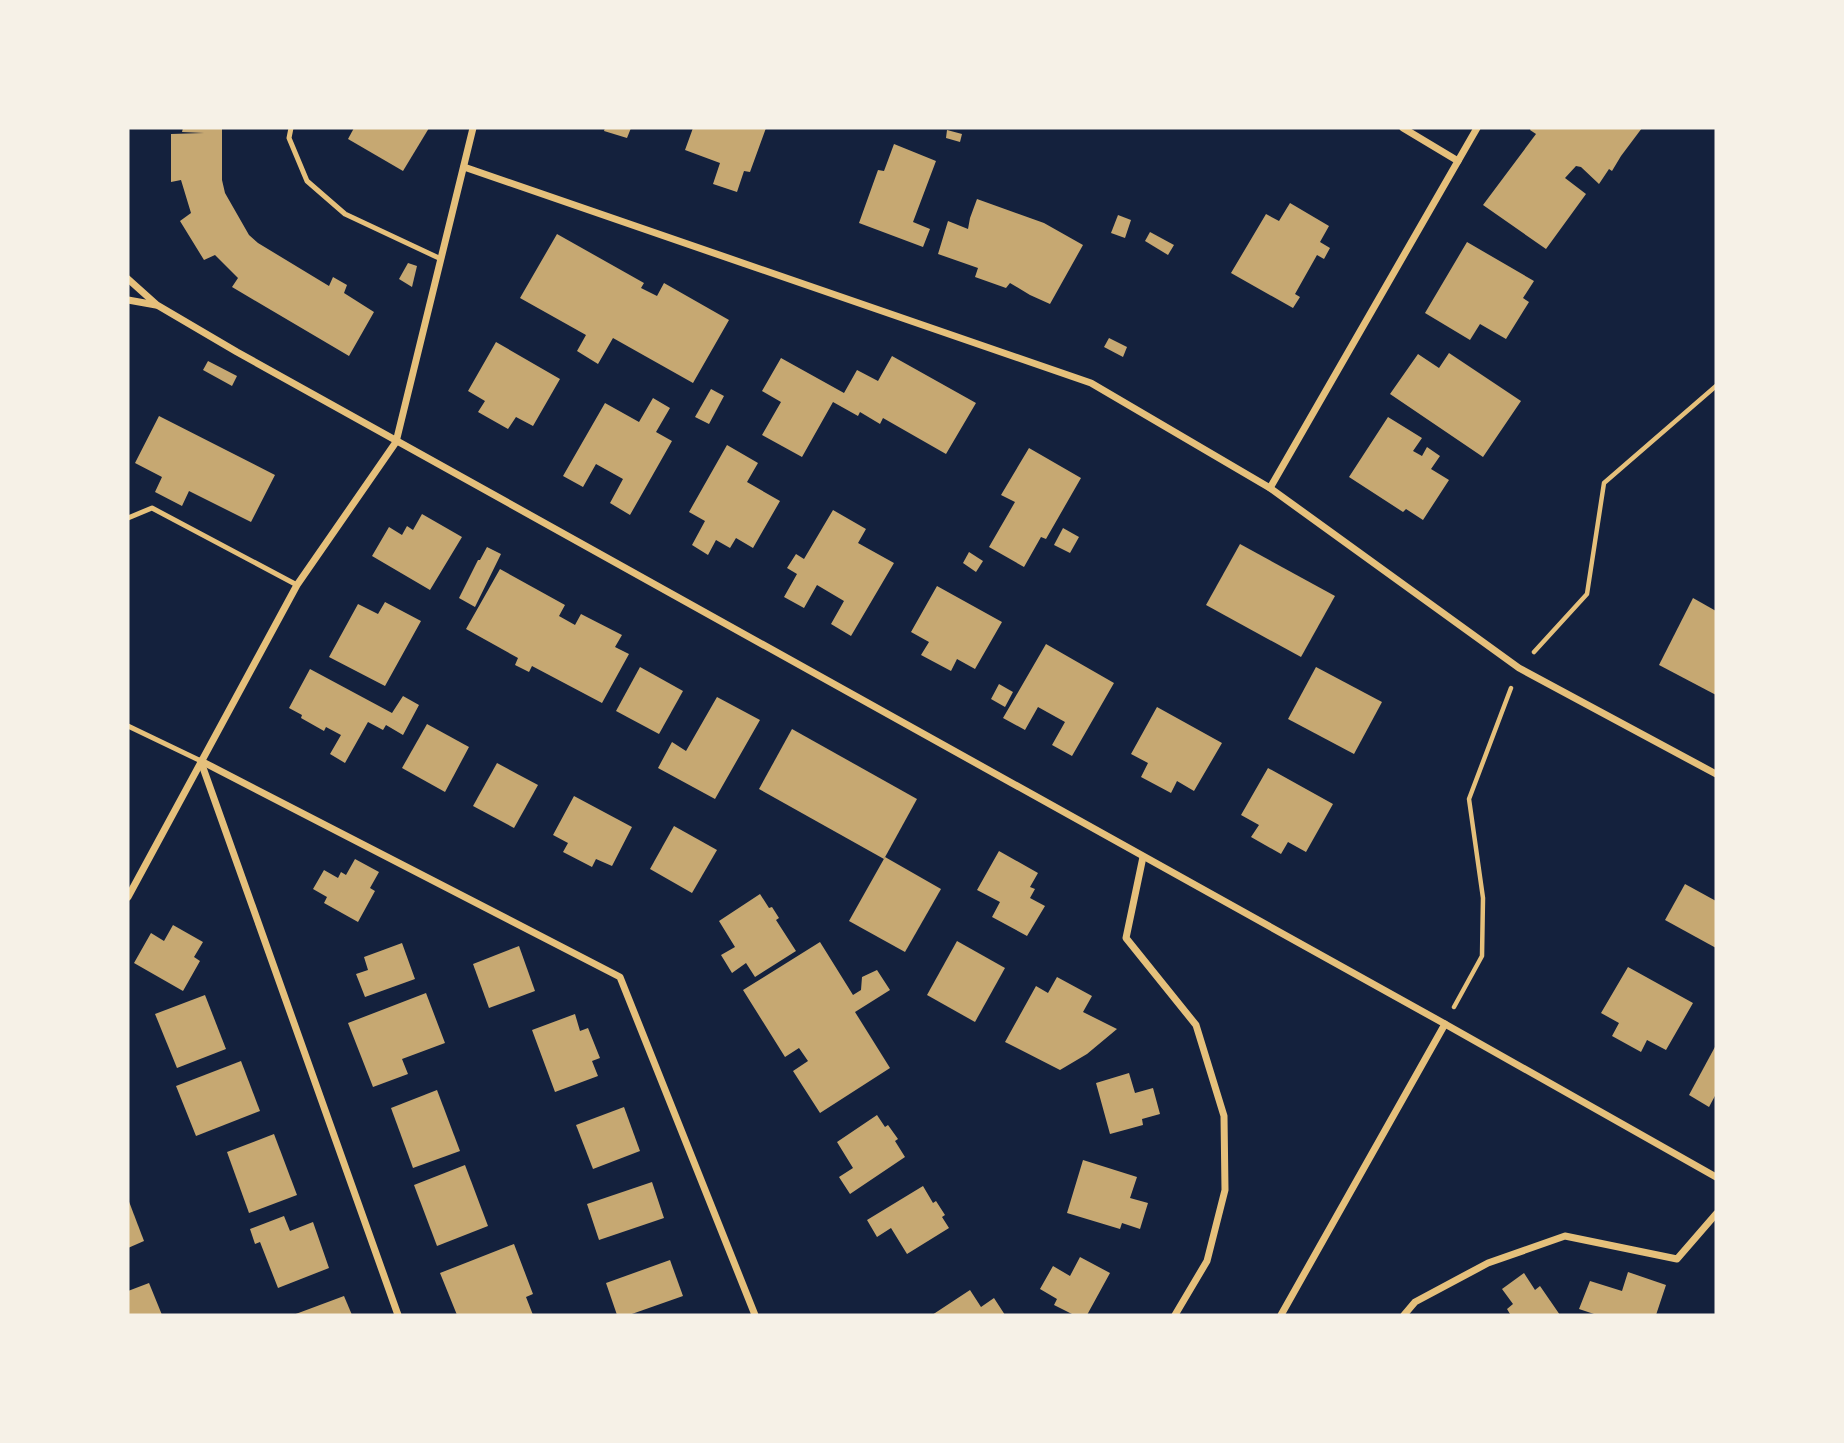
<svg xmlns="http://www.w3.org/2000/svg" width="1844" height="1443" font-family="'PT Sans Narrow',sans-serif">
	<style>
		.building { fill: #c6a872 }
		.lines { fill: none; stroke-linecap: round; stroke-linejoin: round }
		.path { stroke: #e5c07b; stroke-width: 4.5 }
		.service { stroke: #e5c07b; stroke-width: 5 }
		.minor { stroke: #e5c07b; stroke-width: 7 }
	</style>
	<rect width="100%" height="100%" fill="#14213d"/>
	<g class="building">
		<polygon points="183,128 222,128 222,180 225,193 249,235 258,243 329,286 333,277 347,285 344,293 374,312 349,356 232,287 238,278 215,255 204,260 180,221 191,213 181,180 171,182 171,134 204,133 182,132"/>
		<polygon points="354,128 429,128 403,171 348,139"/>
		<polygon points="605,128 631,128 627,138 604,131"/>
		<polygon points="693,128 766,128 750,172 744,171 737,192 713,184 720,163 685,150"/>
		<polygon points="1531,128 1642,128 1621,156 1612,171 1609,169 1599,184 1581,167 1576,166 1565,178 1586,194 1546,249 1483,205 1536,134 1530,130"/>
		<polygon points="947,130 962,134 960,142 946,138"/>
		<polygon points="894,144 936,161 913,222 930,229 923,247 859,223 878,170 884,171"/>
		<polygon points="977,199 1044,223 1083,245 1050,304 1030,295 1010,283 1006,288 975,277 978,268 938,254 948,221 968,229 970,218"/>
		<polygon points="1290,203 1329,226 1320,242 1330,248 1324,259 1317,255 1295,294 1300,297 1293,308 1231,273 1266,214 1279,221"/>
		<polygon points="1118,215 1131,220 1125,238 1111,233"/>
		<polygon points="1150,232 1174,245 1168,255 1145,241"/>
		<polygon points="557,234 644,283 641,288 657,296 664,283 729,320 693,383 613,338 598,364 577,351 586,335 520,298"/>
		<polygon points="1467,242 1534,281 1523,298 1529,302 1506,339 1480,324 1470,340 1425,313"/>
		<polygon points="408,263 417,266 412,287 399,279"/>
		<polygon points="1109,338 1127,347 1123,357 1104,347"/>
		<polygon points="496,342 560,379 533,426 516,417 508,429 478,412 485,401 468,391"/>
		<polygon points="1449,353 1521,401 1483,457 1390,394 1418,354 1439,368"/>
		<polygon points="892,356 976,403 946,454 883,418 880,424 860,412 858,416 833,402 802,457 762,435 781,402 762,391 781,358 844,393 857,370 878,381"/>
		<polygon points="208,361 237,376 232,386 203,370"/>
		<polygon points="711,389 724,396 709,424 695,417"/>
		<polygon points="653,398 670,408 656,432 672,441 630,515 610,503 623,479 596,464 583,487 563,476 605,403 639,422"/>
		<polygon points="159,416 275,475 251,522 189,491 182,506 155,492 162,477 135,463"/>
		<polygon points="1388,417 1422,438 1413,451 1422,456 1427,447 1440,456 1431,469 1449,480 1423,520 1406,509 1403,512 1349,477"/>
		<polygon points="727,445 758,463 747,482 780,501 753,548 736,538 730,548 716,540 708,555 692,545 705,521 689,512"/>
		<polygon points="1029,448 1081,478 1046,539 1041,537 1024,567 989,547 1015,502 1001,495"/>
		<polygon points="833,510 866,529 858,543 894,563 851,636 831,624 844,601 817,585 804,608 784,597 797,574 787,568 796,554 804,559"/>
		<polygon points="422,514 462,537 430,590 372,556 389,527 402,535 407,526 413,530"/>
		<polygon points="1063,528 1079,537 1070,553 1054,545"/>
		<polygon points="1240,544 1335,596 1301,657 1206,605"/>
		<polygon points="487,547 501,554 475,607 459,598 478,560 480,560"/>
		<polygon points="969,552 983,561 976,572 963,563"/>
		<polygon points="500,569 565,605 559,616 575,625 581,614 622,635 615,647 629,654 602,703 532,666 529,672 515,665 518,658 466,629"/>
		<polygon points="937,586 1002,622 975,669 957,659 951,671 921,655 929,642 911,632"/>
		<polygon points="1693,598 1716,611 1716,695 1659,665"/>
		<polygon points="385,602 421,621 385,686 329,657 358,604 378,614"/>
		<polygon points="1046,644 1114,683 1072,756 1052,745 1065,722 1038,707 1025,730 1003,718"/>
		<polygon points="640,667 683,691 659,734 616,711"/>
		<polygon points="1316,667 1382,702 1354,754 1288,719"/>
		<polygon points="310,669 392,713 403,696 419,705 403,735 386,725 383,730 368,722 345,763 330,754 341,735 326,727 324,731 301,718 302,715 289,708"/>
		<polygon points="999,684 1013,692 1005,707 991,699"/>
		<polygon points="717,697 760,720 715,799 658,768 672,742 686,751"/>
		<polygon points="1157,707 1222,743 1194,791 1177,781 1171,793 1141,777 1148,763 1131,754"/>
		<polygon points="427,724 469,747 445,792 402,768"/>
		<polygon points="792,729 917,799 884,859 759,789"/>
		<polygon points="497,763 538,785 514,828 473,806"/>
		<polygon points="1268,768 1333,804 1306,852 1288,842 1281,854 1251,837 1259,825 1241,815"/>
		<polygon points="574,796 632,827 612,866 596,859 592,867 563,852 568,843 553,835"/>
		<polygon points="674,826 717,850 692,893 650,869"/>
		<polygon points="999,851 1038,873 1030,887 1035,889 1030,898 1045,906 1027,936 992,917 1000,902 977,890"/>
		<polygon points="885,857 941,889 905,952 849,921"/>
		<polygon points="355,859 379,872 370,888 375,891 358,922 324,903 327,897 313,889 324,870 338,878 341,872 346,875"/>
		<polygon points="1685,884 1716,901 1716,948 1665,920"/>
		<polygon points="760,894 769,908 772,907 779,918 776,920 796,951 755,977 746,963 732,973 721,955 735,947 719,921"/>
		<polygon points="173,925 203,942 194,957 200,961 183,991 134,963 151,933 164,941"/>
		<polygon points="957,941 1005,968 975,1022 927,995"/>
		<polygon points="820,942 853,995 861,990 862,977 877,970 890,990 855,1012 890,1068 820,1113 793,1071 808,1061 799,1048 785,1057 743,990"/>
		<polygon points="402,943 415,979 365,997 356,974 368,970 364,957"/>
		<polygon points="519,946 535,991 489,1008 473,964"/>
		<polygon points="1628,967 1693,1003 1666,1050 1647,1040 1641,1052 1612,1036 1619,1023 1601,1013"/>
		<polygon points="1057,977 1092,996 1083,1012 1117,1029 1087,1054 1060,1070 1005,1042 1036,986 1048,993"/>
		<polygon points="426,993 445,1043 402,1059 408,1074 373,1087 348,1023"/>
		<polygon points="205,995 226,1049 177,1068 155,1014"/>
		<polygon points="575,1014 580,1031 588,1028 600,1058 592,1061 598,1076 555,1092 532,1030"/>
		<polygon points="1716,1045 1716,1094 1709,1107 1689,1095"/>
		<polygon points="241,1061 260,1111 196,1136 176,1086"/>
		<polygon points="1129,1073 1135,1093 1153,1088 1160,1114 1142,1119 1143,1125 1110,1134 1096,1083"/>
		<polygon points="437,1090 460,1151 413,1168 391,1108"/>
		<polygon points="624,1107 640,1151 593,1169 576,1125"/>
		<polygon points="877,1115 885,1127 888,1125 898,1139 895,1141 905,1157 850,1194 839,1177 853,1168 837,1142"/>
		<polygon points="274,1134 297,1195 249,1213 227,1152"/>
		<polygon points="1083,1160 1137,1177 1130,1198 1148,1203 1140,1229 1122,1223 1120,1229 1067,1213"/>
		<polygon points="465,1165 488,1226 437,1246 414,1185"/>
		<polygon points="652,1182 664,1218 599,1240 587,1204"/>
		<polygon points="923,1186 933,1203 936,1201 945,1215 942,1217 949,1228 907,1254 891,1228 877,1237 867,1220"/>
		<polygon points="128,1199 144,1241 128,1248"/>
		<polygon points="284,1216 290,1231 313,1222 329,1268 278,1288 260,1242 255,1244 250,1229"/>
		<polygon points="514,1244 533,1294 526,1297 533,1315 457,1315 440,1273"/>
		<polygon points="1080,1257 1110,1273 1087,1315 1074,1315 1054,1305 1057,1299 1040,1289 1053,1266 1070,1276"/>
		<polygon points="670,1260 683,1296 629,1315 617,1315 606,1283"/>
		<polygon points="1628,1272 1666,1285 1656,1315 1597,1315 1579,1309 1590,1281 1622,1291"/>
		<polygon points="1524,1273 1535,1290 1540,1286 1560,1315 1508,1315 1510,1314 1507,1309 1513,1304 1502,1289"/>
		<polygon points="149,1283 162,1315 128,1315 128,1291"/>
		<polygon points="970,1290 981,1307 994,1298 1005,1315 932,1315"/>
		<polygon points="344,1296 352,1315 293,1315"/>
	</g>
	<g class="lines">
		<g class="path">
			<polyline points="1534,652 1587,594 1604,483 1716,386"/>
			<polyline points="1454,1007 1482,956 1483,898 1469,799 1511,688"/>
		</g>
		<g class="service">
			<polyline points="291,128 289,138 307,181 345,214 441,259"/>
			<polyline points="128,518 152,508 297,585"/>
			<polyline points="128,726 201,761"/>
		</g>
		<g class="minor">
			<polyline points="1403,128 1458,161"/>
			<polyline points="464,167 1091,383 1270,488 1519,668 1716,774"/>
			<polyline points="128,279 157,305 237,352 1445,1024 1716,1177"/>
			<polyline points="128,300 156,305"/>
			<polyline points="1270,488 1477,128"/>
			<polyline points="201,761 620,977 755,1315"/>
			<polyline points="201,762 398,1315"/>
			<polyline points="1143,857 1126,938 1196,1025 1224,1116 1225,1190 1207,1261 1175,1315"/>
			<polyline points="128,897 297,585 396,442 473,128"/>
			<polyline points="1281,1315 1445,1024"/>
			<polyline points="1404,1315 1415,1302 1488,1263 1565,1236 1677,1259 1716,1214"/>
		</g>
	</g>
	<rect width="1844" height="1443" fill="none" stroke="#f6f1e7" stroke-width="259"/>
</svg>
